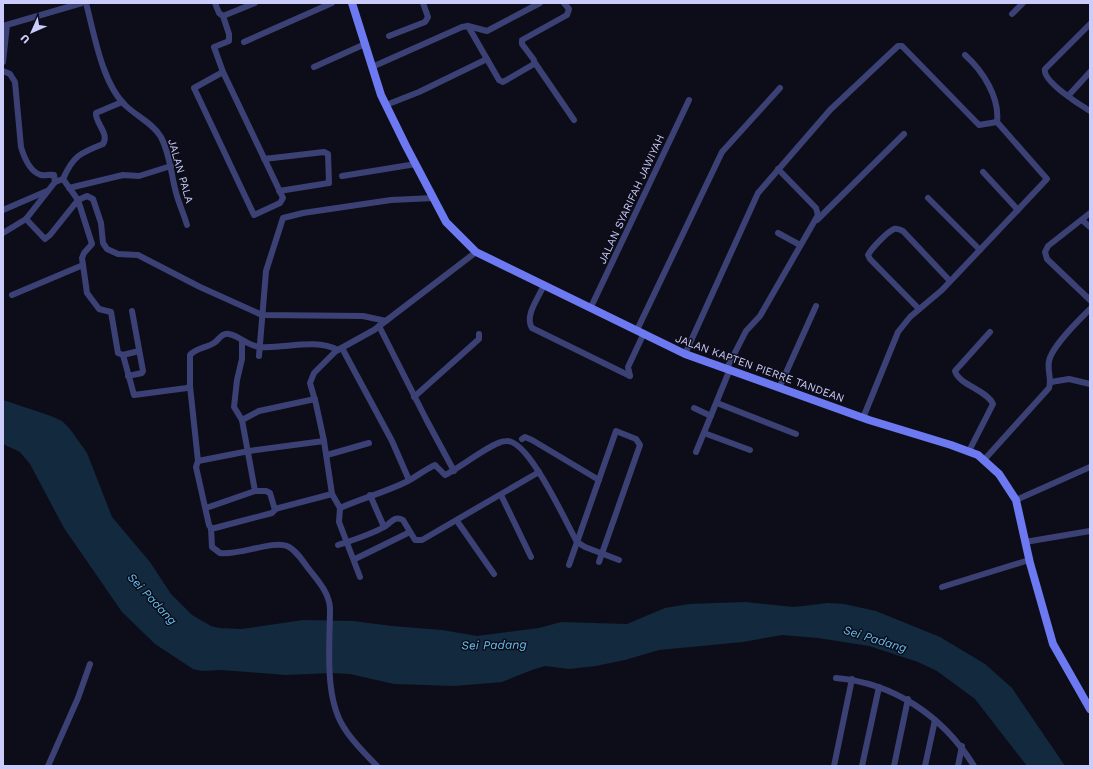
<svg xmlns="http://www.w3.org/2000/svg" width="1093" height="769" font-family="'Work Sans',sans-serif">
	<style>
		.water { fill: #12293e }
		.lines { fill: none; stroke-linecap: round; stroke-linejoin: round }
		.street { stroke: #3c4175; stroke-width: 6 }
		.secondary { stroke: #6c79f0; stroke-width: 8 }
		.labels { text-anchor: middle; stroke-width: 3; stroke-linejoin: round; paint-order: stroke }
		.street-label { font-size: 11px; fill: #cbccfa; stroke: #0d0d1a }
		.water-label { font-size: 12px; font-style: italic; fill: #64c0ef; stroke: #0d0d1a }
	</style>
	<rect width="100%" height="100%" fill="#0d0d1a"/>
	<polygon class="water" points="3,400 51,416 62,421 70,429 87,453 112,517 150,562 171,594 192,615 211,626 219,628 242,629 303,620 353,621 392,626 442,630 477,636 539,628 561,622 627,624 665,608 689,604 745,602 794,607 828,603 844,604 876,611 940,637 985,664 1012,688 1065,766 1027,766 975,699 937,671 918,662 869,646 818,638 782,635 743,642 659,650 625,660 596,666 569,669 545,666 532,670 502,682 455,686 394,684 350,674 332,673 286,675 222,670 201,671 193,669 155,644 122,612 64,528 30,464 20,452 3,444"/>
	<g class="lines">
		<g class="street">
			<path d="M86,3C94,33 102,83 125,105C136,116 153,123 161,137C171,156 171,177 177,196C180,206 184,215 187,225"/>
			<polyline points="215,3 219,13 223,16 229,34 229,41 214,47 223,72 283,198 280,203 254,215 194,88 223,72"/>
			<polyline points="1012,14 1023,3"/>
			<polyline points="223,16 255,3"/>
			<path d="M1090,24L1045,69C1042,81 1080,105 1090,111"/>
			<polyline points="3,26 82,3"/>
			<polyline points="468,26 499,80 503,82 534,64 534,60 522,44 522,40 567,15 569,9 564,3"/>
			<polyline points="389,36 425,22 428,17 423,3"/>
			<polyline points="244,42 332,3"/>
			<polyline points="3,62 7,25"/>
			<polyline points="535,63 574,120"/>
			<polyline points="314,67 365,44"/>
			<polyline points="372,67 462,27 468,26 487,31 540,3"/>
			<path d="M3,71L10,74L15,82L21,147C24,157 30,172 41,175C45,176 50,174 54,175L55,182"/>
			<polyline points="1068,96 1090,72"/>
			<polyline points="386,105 419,92 487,59"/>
			<polyline points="264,159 324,152 328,154 329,183 279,191"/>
			<polyline points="983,172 1018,210"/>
			<polyline points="342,176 416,164"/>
			<path d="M63,179C73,156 80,153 103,144C110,134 95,123 96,113L122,102"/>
			<polyline points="69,188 123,175 139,176 171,166"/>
			<polyline points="928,198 980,250"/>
			<polyline points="3,210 47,191"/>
			<polyline points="1090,213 1048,246 1045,252 1047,259 1090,300"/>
			<path d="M26,219L45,239L50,235L78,200L92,244L84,253L82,258L87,293L99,309L111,312L118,353L123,355L134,395L187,388L190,386V355C196,348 206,348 214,343C219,340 222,332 229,334C240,336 247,346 260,347C285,349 314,338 338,350"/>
			<polyline points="817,220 904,134"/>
			<polyline points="1082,220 1090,227"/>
			<polyline points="3,233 26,219 55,182 63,179 78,200 87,196 93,199 101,223 103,243 107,249 118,254 138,255 200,287 262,315 363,316 386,321"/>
			<polyline points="778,233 800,245"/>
			<path d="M544,285C539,297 524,316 532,328L630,376"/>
			<polyline points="12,295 83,265"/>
			<polyline points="591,307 689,100"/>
			<path d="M919,309L870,259L868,255C871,249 887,232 894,229C898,228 900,230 903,231L950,281"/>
			<polyline points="379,326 426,419 454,471"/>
			<polyline points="637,330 722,152 780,88"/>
			<polyline points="242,341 242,359 237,380 234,407 242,420 255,491"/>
			<polyline points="342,348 392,441 409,480"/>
			<polyline points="685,354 758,193 830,110 898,46 902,46 979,125 997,122"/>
			<polyline points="123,355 139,351"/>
			<polyline points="259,356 266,271 283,218 303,213 391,200 434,198"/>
			<polyline points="727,368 746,331 760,316 818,215 816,208 778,169"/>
			<polyline points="128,376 142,373 143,371 132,311"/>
			<polyline points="630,376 628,367 644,333"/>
			<polyline points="1051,382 1069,379 1090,384"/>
			<polyline points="190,386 198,461 196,467 209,525 211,528 215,528 272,513 275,510 270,493 266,491 255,491 206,508"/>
			<polyline points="780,386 816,306"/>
			<polyline points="414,397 479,339 479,334"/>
			<polyline points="717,403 796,434"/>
			<polyline points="694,408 711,416"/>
			<path d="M863,418L898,332L910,317L942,290L1047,179L997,122C1000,98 983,71 965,55"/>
			<polyline points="242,420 259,411 315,399"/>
			<polyline points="704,433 750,450"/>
			<polyline points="522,439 525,437 532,440 599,480"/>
			<path d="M969,451L993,404C987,390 959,385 955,371L990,332"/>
			<polyline points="696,452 730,369"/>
			<polyline points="327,455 369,443"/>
			<path d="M984,460L1049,388C1052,379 1047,370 1049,361C1052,346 1079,320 1090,309"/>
			<polyline points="198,461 249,451 324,441"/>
			<polyline points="370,495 384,527"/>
			<polyline points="501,495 531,557"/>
			<polyline points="1016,500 1090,467"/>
			<path d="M340,508C363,498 386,492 408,481C417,476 426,469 435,465L445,475C460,468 493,441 506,441C529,439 566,523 577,542L585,547L619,560"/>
			<polyline points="275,509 332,494"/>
			<polyline points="457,521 494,574"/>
			<path d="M211,528L212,547L220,553C238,556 273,540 287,546C297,550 305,565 312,573C320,583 329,594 330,608C330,643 324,695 343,726C352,742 365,753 377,766"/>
			<polyline points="1025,542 1090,531"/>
			<path d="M338,545C353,540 370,535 384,527C391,523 394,515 403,520L415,540H422L539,472"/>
			<polyline points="355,559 410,532"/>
			<polyline points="569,565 616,431 636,439 640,445 599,562"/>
			<polyline points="360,577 339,522 340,508 332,494 324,441 316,404 310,383 314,373 336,351 374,330 476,252"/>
			<polyline points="942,587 1029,560"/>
			<path d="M836,678C894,683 943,716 974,766"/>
			<polyline points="48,766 78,698 90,664"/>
			<polyline points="834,766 852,679"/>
			<polyline points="862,766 879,687"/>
			<polyline points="894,766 908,699"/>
			<polyline points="925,766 935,720"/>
			<polyline points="958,766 962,746"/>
		</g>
		<polyline class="secondary" points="352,3 381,95 406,146 446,222 476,252 685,354 869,420 951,445 978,455 999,474 1016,500 1030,563 1053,644 1090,709"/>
	</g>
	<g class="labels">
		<g class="street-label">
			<text transform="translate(181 171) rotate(74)" y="4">JALAN PALA</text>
			<text transform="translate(631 199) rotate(-65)" y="4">JALAN SYARIFAH JAWIYAH</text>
			<text transform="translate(760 368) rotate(20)" y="4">JALAN KAPTEN PIERRE TANDEAN</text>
		</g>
		<g class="water-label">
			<text transform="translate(152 599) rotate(47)" y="4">Sei Padang</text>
			<text transform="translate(875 639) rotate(17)" y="4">Sei Padang</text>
			<text transform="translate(494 645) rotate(-1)" y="4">Sei Padang</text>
		</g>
	</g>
	<rect width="1093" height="769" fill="none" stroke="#cbccfa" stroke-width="8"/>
	<g transform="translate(32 32) rotate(225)" stroke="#0d0d1a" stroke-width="3" paint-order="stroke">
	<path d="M0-3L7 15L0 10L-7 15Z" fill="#cbccfa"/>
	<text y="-6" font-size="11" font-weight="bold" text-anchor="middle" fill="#cbccfa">U</text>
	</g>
</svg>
